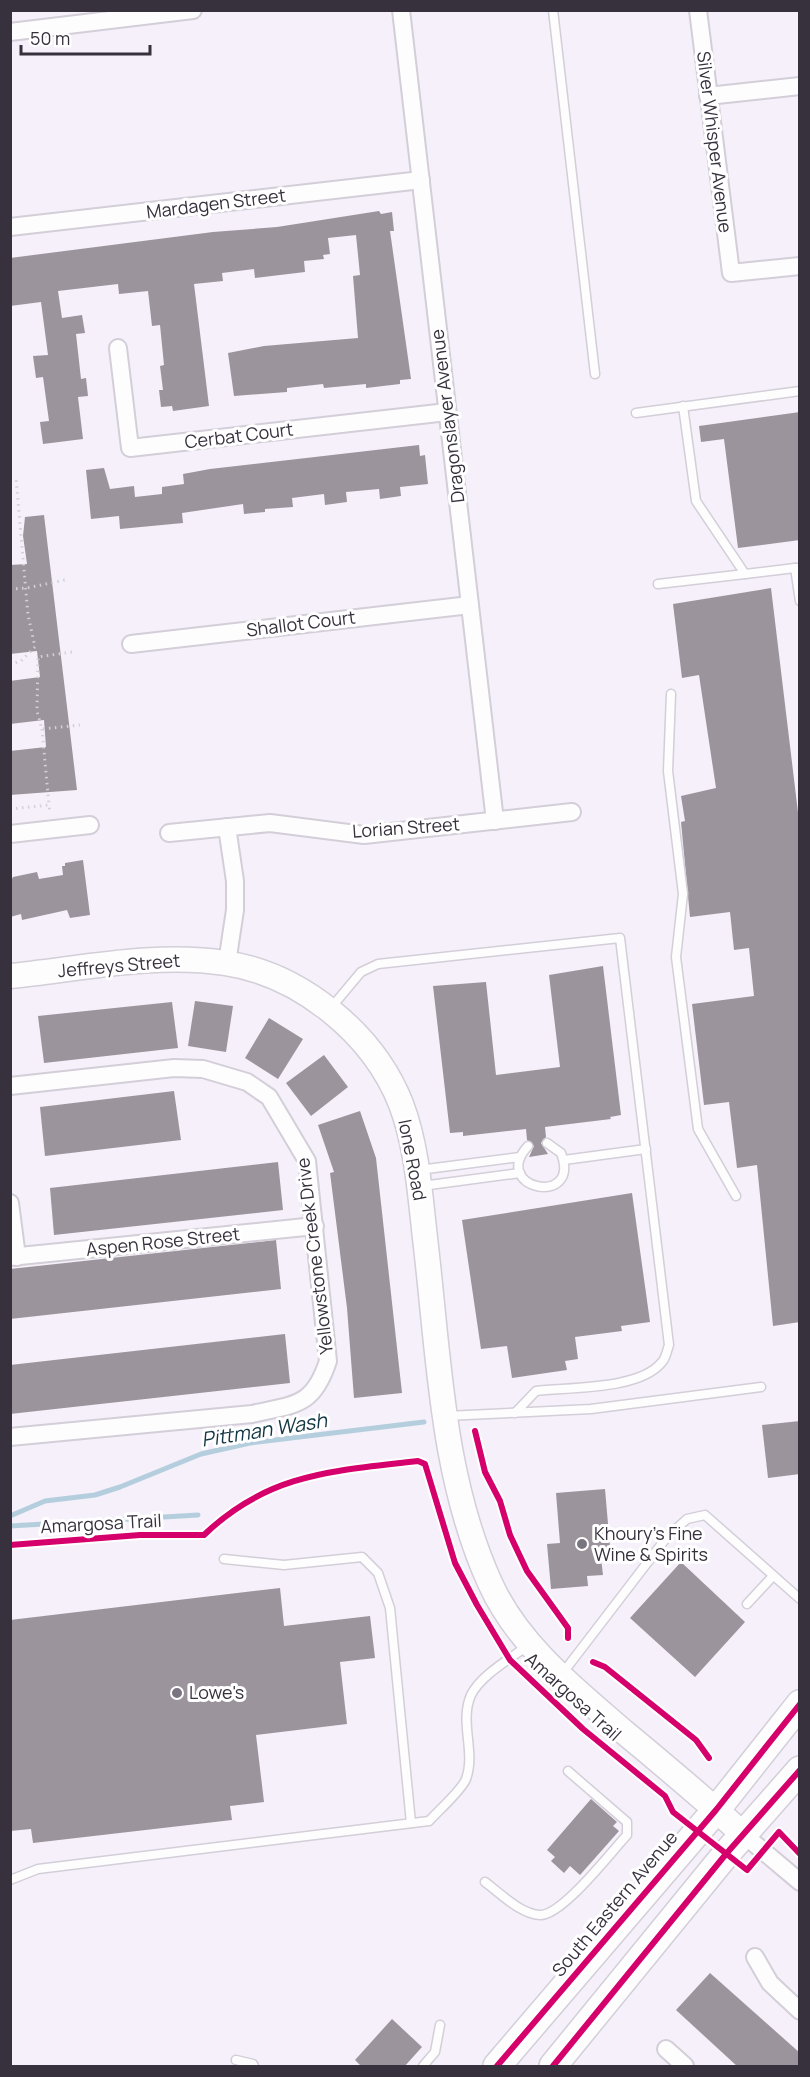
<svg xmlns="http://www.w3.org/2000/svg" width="810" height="2077" font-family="Manrope,sans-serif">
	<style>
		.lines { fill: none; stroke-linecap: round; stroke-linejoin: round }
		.stream { stroke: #b5cedd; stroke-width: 5 }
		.building { fill: #9c949c }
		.lane-casing { stroke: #d3ced8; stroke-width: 11 }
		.street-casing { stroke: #d3ced8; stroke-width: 20 }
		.secondary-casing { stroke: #d3ced8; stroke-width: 27 }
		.primary-casing { stroke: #d3ced8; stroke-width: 30 }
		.path { stroke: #d3d0d6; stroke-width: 3; stroke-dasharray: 1.5 4.5; stroke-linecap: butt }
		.lane { stroke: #fefdfe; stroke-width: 8 }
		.street { stroke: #fefdfe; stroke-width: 16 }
		.secondary { stroke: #fefdfe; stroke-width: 24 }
		.primary { stroke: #fefdfe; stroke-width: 27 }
		.cycleway-casing { stroke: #fff; stroke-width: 10 }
		.cycleway { stroke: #d6006c; stroke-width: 6 }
		.poi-dot { fill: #79747f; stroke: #fff; stroke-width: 2 }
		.labels { text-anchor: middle; stroke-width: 6; stroke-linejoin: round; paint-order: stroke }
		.street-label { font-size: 18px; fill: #36313d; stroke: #fff }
		.poi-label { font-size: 18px; fill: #36313d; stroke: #fff; text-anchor: start }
		.water-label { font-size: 20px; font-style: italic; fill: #123643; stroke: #fff }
	</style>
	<rect width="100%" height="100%" fill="#f5f0fa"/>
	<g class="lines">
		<g class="stream">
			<polyline points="10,1516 45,1501 95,1495 120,1487 201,1454 250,1443 424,1422"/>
			<polyline points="10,1526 198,1515"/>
		</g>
	</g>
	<g class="building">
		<polygon points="379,211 381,214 392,212 394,231 390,231 411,379 400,380 400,384 366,388 366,384 324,388 323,384 287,388 287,392 234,396 228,353 264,346 358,338 353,276 360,275 356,235 328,238 330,254 323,255 324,259 304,261 305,272 255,278 254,269 222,273 223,281 194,284 209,406 173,411 172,406 161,407 159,390 163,390 160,366 164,365 160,325 152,326 148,291 119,294 118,284 58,291 62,318 82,315 85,333 76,334 81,379 86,378 88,396 78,397 83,439 43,444 40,422 49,421 43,377 36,378 33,356 48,355 41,302 10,306 10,258 213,232 277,227"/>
		<polygon points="800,412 800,540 738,548 724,439 701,442 699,426"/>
		<polygon points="419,445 420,456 425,455 428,484 400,487 401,496 380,499 379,489 346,492 347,502 325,505 324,494 292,498 293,507 265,509 265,512 244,514 243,504 182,513 183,523 120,529 119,516 91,519 86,470 104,468 110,489 134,486 135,497 162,494 162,487 184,484 183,474 210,469"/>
		<polygon points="44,515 77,790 10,795 10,751 46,747 44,720 10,724 10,681 40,677 37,651 10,654 10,565 27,564 23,536 25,517"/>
		<polygon points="771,588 800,829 800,1322 773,1326 757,1165 737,1168 729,1102 704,1105 692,1004 754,996 749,948 734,950 730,912 690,917 681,822 685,821 681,796 716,788 699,675 682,678 673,604"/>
		<polygon points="83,860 90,915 70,918 67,910 22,920 21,914 10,917 10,883 13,877 37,872 39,879 63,875 62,866 65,866 65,863"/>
		<polygon points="603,966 621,1115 610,1117 611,1119 545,1127 546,1137 541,1143 548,1154 529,1157 534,1146 527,1140 526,1129 463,1136 463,1132 450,1133 433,986 486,982 496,1075 560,1067 549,975"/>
		<polygon points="195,1001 233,1006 226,1052 188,1046"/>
		<polygon points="172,1002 178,1048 44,1063 38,1016"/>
		<polygon points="269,1018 303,1039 278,1079 245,1058"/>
		<polygon points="324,1055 348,1087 311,1116 286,1083"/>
		<polygon points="174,1091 181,1140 45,1156 40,1107"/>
		<polygon points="360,1111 376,1158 402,1393 354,1398 347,1308 330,1173 334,1172 318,1125"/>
		<polygon points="278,1162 283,1210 54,1235 50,1188"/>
		<polygon points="632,1193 650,1322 621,1326 622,1331 575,1337 578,1359 565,1361 567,1370 512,1378 507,1346 481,1349 462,1220"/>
		<polygon points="276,1240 281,1289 10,1319 10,1269"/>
		<polygon points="285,1334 290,1383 10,1414 10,1365"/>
		<polygon points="800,1421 800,1474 768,1478 762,1425"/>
		<polygon points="605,1489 611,1558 601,1558 603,1575 587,1576 588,1586 551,1589 547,1544 560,1543 556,1493"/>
		<polygon points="681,1562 745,1622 695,1677 630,1618"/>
		<polygon points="280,1588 284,1626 370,1616 375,1658 340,1662 347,1724 256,1735 264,1802 230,1806 232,1820 33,1843 31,1829 10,1831 10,1620"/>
		<polygon points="591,1799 617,1822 613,1826 619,1831 580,1875 570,1866 564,1873 551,1861 555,1857 547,1850"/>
		<polygon points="710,1973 800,2053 800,2067 738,2067 676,2010"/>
		<polygon points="392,2019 422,2047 404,2067 362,2067 355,2060"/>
	</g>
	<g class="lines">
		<defs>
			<g id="lane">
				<polyline points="553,10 595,374"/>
				<polyline points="683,406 696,501 745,574 795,568"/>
				<polyline points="636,413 800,391"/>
				<polyline points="799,568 795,568 800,601"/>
				<polyline points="658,584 745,574"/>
				<polyline points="671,694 668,771 683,894 676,957 698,1129 736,1196"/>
				<path d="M330,1009L361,972L378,964L620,938L669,1345C667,1350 666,1358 662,1362C640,1390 570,1387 536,1391L515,1413"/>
				<path d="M528,1146C489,1189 582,1208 561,1153L547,1143"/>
				<polyline points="564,1160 646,1149"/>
				<polyline points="419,1170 520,1157"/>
				<polyline points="422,1186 520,1173"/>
				<polyline points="446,1416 591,1409 761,1387"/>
				<polyline points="224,1559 284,1565 362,1557 378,1573 390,1608 411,1823"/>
				<polyline points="747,1604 773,1576"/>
				<polyline points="562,1674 667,1537 687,1519 705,1515 800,1599"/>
				<path d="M10,1880L38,1869L429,1821C438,1811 462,1790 466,1779C476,1752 459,1722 471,1695C481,1675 510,1659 527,1646"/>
				<path d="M485,1882C500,1893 520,1914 540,1915C562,1916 611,1852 627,1835V1822L568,1771"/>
				<polyline points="236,2060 253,2064 254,2066"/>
				<polyline points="423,2066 435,2052 440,2025"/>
			</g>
			<g id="street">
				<polyline points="401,10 495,821"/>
				<polyline points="698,10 731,273 800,266"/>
				<polyline points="10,32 193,10"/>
				<polyline points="708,96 800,86"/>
				<polyline points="10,227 421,180"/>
				<polyline points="118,348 130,448 447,412"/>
				<polyline points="131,644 470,605"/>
				<polyline points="227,827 235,881 235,910 227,963"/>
				<polyline points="169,833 270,823 364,835 572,812"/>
				<polyline points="10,834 90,825"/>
				<path d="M10,1086L174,1068L203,1069L247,1082L269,1097L307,1161L328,1361C313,1407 295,1404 252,1414L10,1437"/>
				<polyline points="10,1203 17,1257"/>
				<polyline points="10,1257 315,1226"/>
				<polyline points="743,1834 800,1882"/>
				<polyline points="755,1957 770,1983 800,2011"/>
				<polyline points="666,2049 685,2066"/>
			</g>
			<path id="secondary" d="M10,976C79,969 157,952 225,963C300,974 373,1033 401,1104C417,1146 420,1194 425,1238C439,1355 441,1475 490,1583C518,1645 574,1689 624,1732C664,1765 704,1799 743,1834"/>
			<g id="primary">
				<polyline points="497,2066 716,1810 800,1704"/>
				<polyline points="553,2066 726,1854 800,1770"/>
			</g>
		</defs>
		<use href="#lane" class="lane-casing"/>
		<use href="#street" class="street-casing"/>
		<use href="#secondary" class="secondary-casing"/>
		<use href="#primary" class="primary-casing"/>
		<g class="path">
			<polyline points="10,589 27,588 65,580"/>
			<polyline points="72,652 38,657 37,711 42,729 80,725"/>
			<polyline points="10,665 21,661 35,647 28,615 16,478"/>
			<polyline points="42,729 49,805"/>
			<polyline points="10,809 49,805 50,812"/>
		</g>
		<use href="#lane" class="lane"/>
		<use href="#street" class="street"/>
		<use href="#secondary" class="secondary"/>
		<use href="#primary" class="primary"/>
		<defs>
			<g id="cycleway">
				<polyline points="475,1431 485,1472 500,1501 510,1535 527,1571 568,1628 568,1638"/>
				<path d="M10,1545L140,1535H204C268,1473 334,1471 418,1461L425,1464L455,1563L477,1605L510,1660L583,1729L665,1796L673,1812L747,1870L779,1832L800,1854"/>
				<polyline points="593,1662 605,1667 696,1740 709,1758"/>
				<polyline points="497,2066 716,1810 800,1704"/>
				<polyline points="553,2066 726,1854 800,1770"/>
			</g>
		</defs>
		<use href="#cycleway" class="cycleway-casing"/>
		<use href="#cycleway" class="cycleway"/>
	</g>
	<g class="poi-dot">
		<circle cx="582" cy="1544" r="6"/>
		<circle cx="177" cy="1693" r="6"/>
	</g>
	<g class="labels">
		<g class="street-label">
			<text transform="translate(714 142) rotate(83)" y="6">Silver Whisper Avenue</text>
			<text transform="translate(216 204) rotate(-7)" y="6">Mardagen Street</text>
			<text transform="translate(448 416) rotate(-97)" y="6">Dragonslayer Avenue</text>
			<text transform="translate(239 436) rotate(-7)" y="6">Cerbat Court</text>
			<text transform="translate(301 624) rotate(-7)" y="6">Shallot Court</text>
			<text transform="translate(406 828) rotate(-4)" y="6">Lorian Street</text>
			<text transform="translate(119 966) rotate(-5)" y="6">Jeffreys Street</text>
			<text transform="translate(412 1160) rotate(79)" y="6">Ione Road</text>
			<text transform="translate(163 1242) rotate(-6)" y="6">Aspen Rose Street</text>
			<text transform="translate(315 1256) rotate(-97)" y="6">Yellowstone Creek Drive</text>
			<text transform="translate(101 1524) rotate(-3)" y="6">Amargosa Trail</text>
			<text transform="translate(573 1697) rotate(42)" y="6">Amargosa Trail</text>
			<text transform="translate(615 1904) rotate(-50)" y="6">South Eastern Avenue</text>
		</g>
		<g class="poi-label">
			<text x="594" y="1540">Khoury's Fine<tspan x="594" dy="21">Wine &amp; Spirits</tspan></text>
			<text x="189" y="1699">Lowe's</text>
		</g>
		<g class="water-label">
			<text transform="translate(264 1430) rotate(-9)" y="7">Pittman Wash</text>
		</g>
	</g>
	<rect width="810" height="2077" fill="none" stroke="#36313d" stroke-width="24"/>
	<path d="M21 45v9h129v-9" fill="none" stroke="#36313d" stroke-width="3"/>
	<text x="30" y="45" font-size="18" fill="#36313d" stroke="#ffffff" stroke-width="4.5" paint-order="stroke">50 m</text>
</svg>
